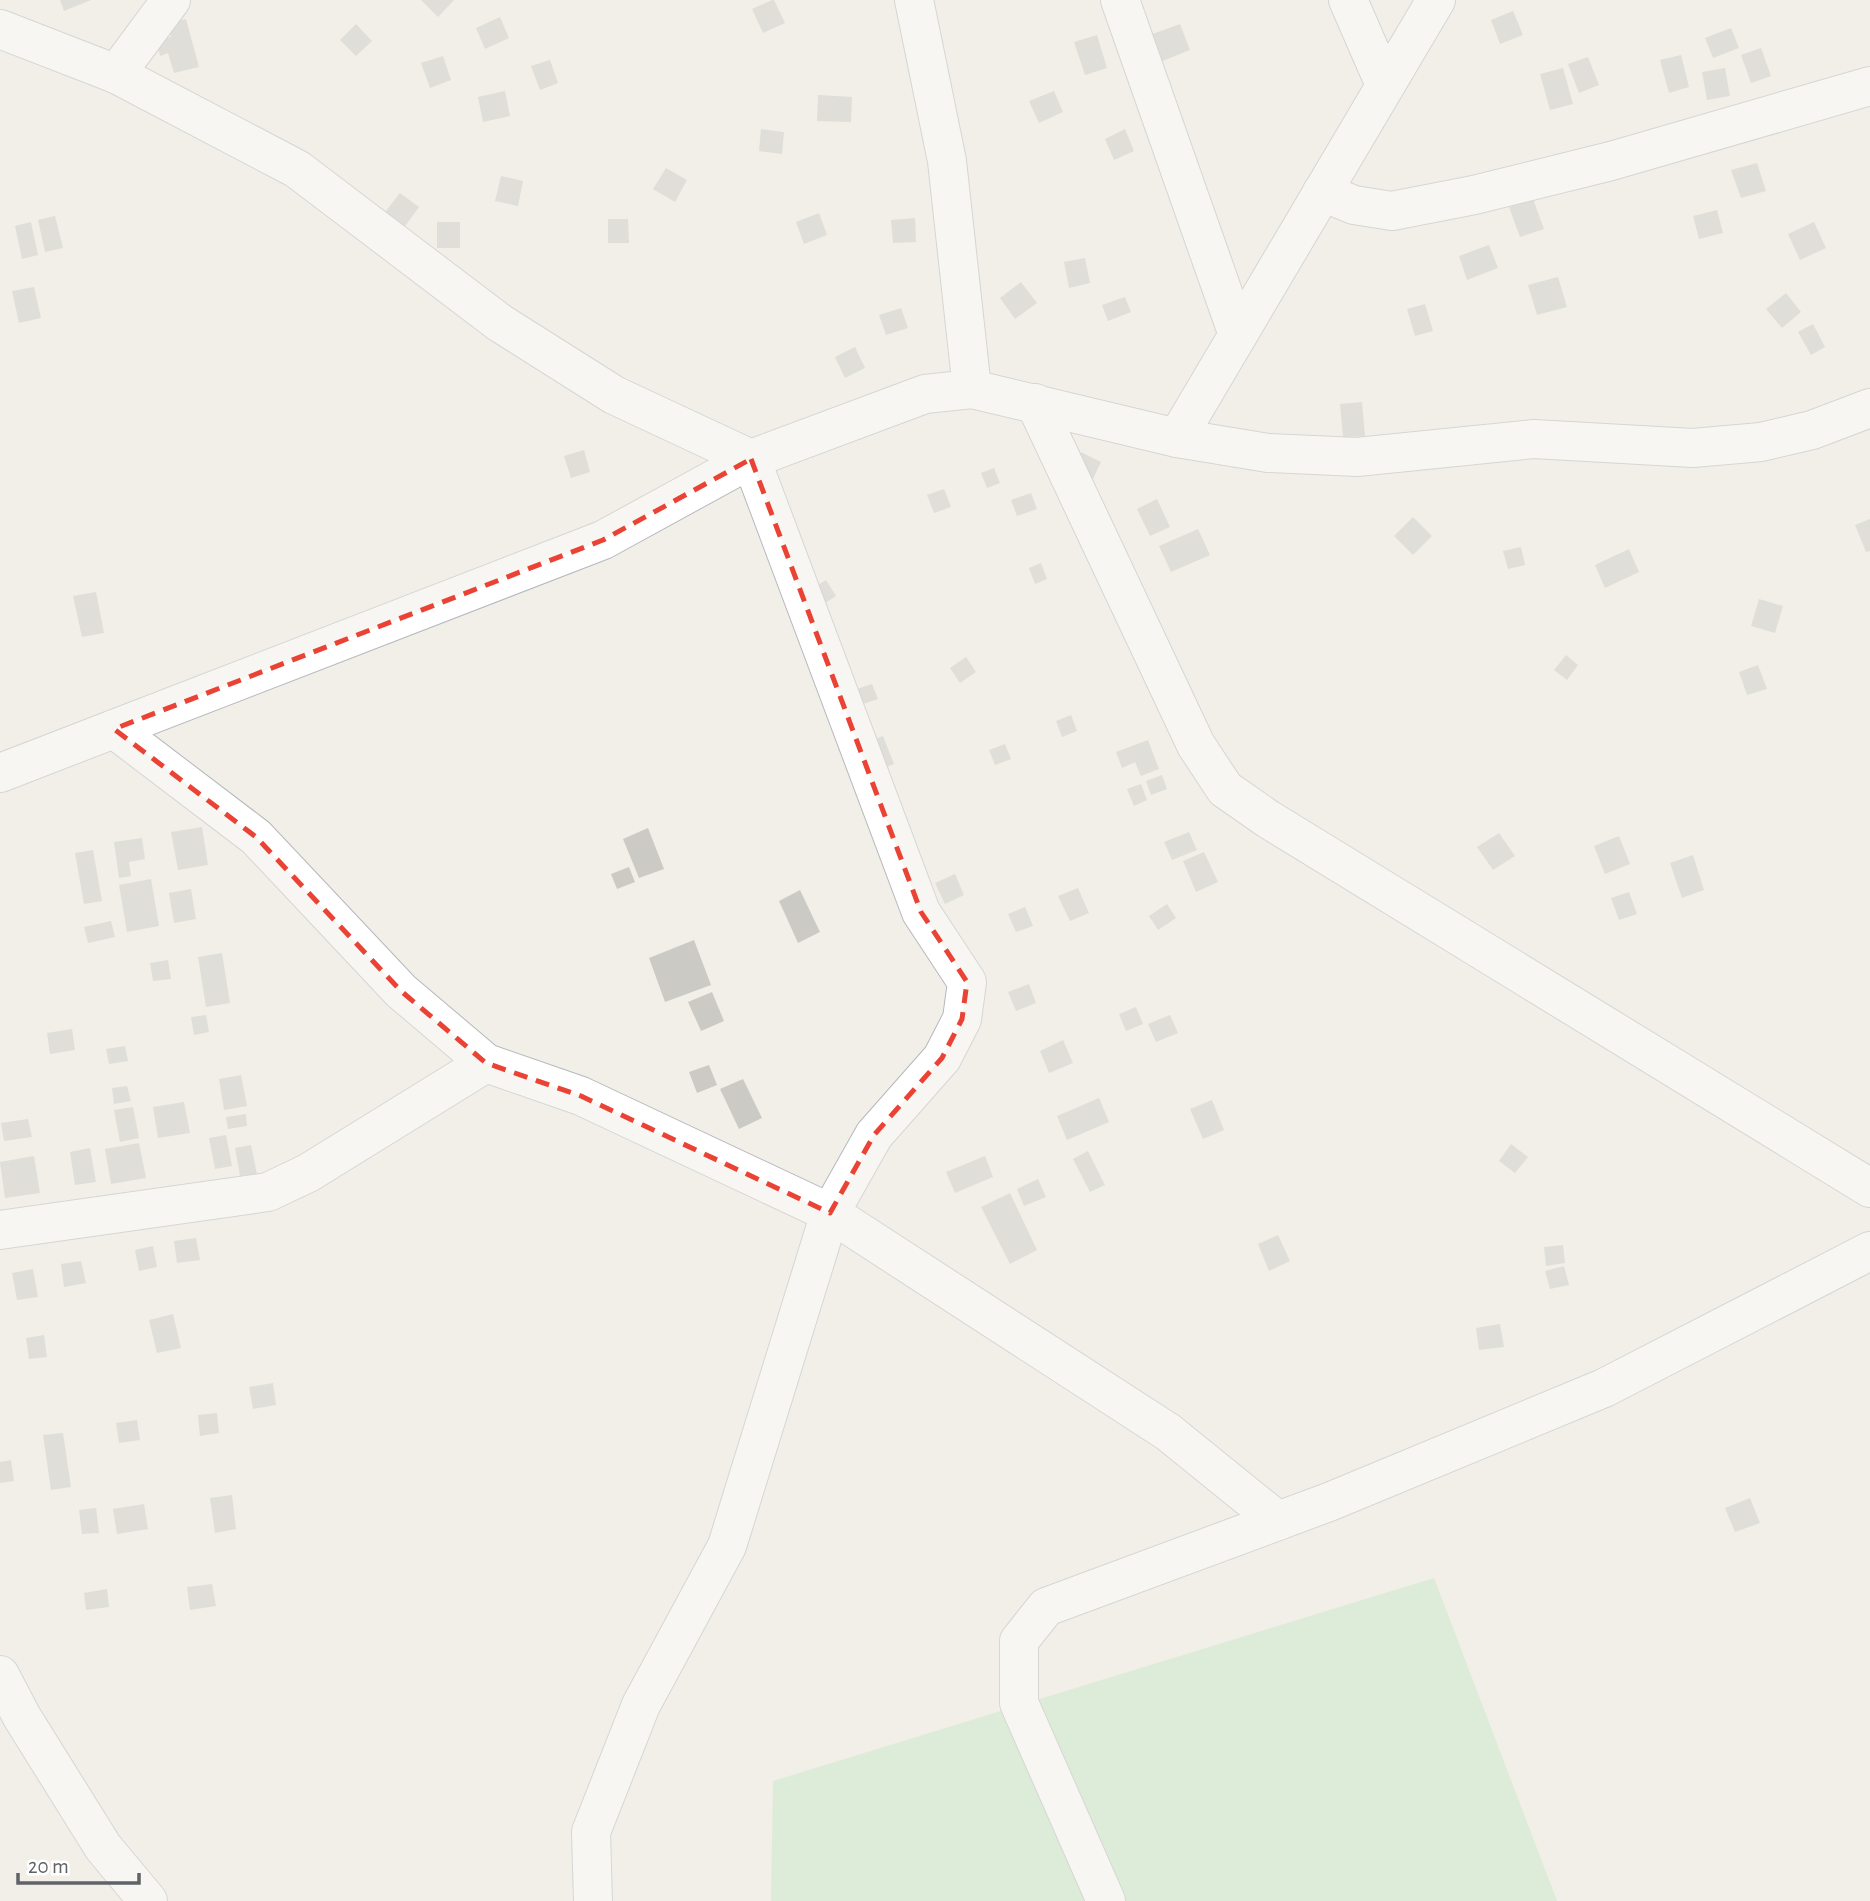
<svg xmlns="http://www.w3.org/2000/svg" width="1870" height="1901" font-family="'Alegreya Sans',sans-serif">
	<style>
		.green { fill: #c5e8c5 }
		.building { fill: #cccac5 }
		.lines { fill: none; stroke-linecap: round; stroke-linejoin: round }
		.minor-casing { stroke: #b5b8bc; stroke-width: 40 }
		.minor { stroke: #fff; stroke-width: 38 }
		.marked { fill: none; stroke: #ea4335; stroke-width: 5; stroke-dasharray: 14 9; stroke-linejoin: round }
	</style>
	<rect width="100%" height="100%" fill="#f1efe8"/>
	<polygon class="green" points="1434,1578 1557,1901 771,1901 773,1781"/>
	<g class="building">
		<polygon points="60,0 91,0 64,11"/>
		<polygon points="421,0 454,0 438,17"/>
		<polygon points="772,0 774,0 785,23 763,33 752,9"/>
		<polygon points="1513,11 1523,35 1500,44 1491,20"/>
		<polygon points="500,17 509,38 485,49 476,28"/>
		<polygon points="186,19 199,67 174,73 168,53 160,56 156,40 171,37 167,23"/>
		<polygon points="356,24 372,41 356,56 340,40"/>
		<polygon points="1180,24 1190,50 1160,62 1150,35"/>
		<polygon points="1731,28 1739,48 1713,58 1705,38"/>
		<polygon points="1097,35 1107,68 1085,75 1074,42"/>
		<polygon points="1761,48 1771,76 1751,83 1741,55"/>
		<polygon points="1681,55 1689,87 1669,93 1660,60"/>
		<polygon points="443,56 451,80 430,88 421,63"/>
		<polygon points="1588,57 1599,85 1579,93 1568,64"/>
		<polygon points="550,60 558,83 540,90 531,66"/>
		<polygon points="1563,68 1573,104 1550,110 1540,74"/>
		<polygon points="1725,68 1730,96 1707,100 1702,72"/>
		<polygon points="505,91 510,116 483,122 478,97"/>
		<polygon points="1054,91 1063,112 1039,123 1029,101"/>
		<polygon points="818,95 852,97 851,122 817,121"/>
		<polygon points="761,129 784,132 782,154 759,151"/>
		<polygon points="1125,129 1134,151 1114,160 1105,139"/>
		<polygon points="1757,163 1766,191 1741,198 1731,170"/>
		<polygon points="666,168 687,180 675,202 653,189"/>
		<polygon points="501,176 523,181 518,206 495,201"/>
		<polygon points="400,193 419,207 398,236 379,220"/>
		<polygon points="1533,199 1544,229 1520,237 1509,207"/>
		<polygon points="1717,210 1723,233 1699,239 1693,216"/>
		<polygon points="819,213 827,235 804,244 796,222"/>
		<polygon points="55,216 63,248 45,252 38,220"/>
		<polygon points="915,218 916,242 893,243 891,220"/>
		<polygon points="608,219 628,219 629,243 608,243"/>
		<polygon points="31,222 38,255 22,259 15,226"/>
		<rect x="437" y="222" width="23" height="26"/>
		<polygon points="1814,222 1826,248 1800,260 1788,234"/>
		<polygon points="1489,245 1498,268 1467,280 1459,256"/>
		<polygon points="1085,258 1090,283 1069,288 1064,262"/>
		<polygon points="1558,277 1567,307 1537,315 1528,285"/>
		<polygon points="1021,282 1037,303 1015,319 1000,298"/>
		<polygon points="34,287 41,318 19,323 12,291"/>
		<polygon points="1786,293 1801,312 1782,328 1766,309"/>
		<polygon points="1125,297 1131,312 1108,321 1102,305"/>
		<polygon points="1425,304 1433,331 1415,336 1407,309"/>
		<polygon points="901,308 908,328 886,335 879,315"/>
		<polygon points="1813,324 1825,347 1811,355 1798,332"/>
		<polygon points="855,347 865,368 845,378 835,357"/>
		<polygon points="1362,402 1365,436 1343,437 1340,404"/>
		<polygon points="584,450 590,472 571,478 564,456"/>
		<polygon points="1081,452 1101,462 1092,481 1072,472"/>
		<polygon points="994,468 1000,483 987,488 981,473"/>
		<polygon points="944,489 951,507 934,513 927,495"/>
		<polygon points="1031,493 1037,509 1017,516 1011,500"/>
		<polygon points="1157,499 1170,527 1150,536 1137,509"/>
		<polygon points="1413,517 1432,536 1413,555 1394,536"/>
		<polygon points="1870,519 1870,551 1866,552 1855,525"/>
		<polygon points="1198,529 1210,555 1171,572 1159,546"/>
		<polygon points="1521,547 1525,565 1508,569 1503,551"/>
		<polygon points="1629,549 1639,572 1605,588 1595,565"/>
		<polygon points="1041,563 1047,579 1035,584 1029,568"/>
		<polygon points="826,580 836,596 822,605 812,589"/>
		<polygon points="96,592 104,633 82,637 73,596"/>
		<polygon points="1759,599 1783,606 1775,633 1751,626"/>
		<polygon points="1566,655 1578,665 1567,680 1554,670"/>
		<polygon points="966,657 976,672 960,683 950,668"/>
		<polygon points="1758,665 1767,689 1747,695 1739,672"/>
		<polygon points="872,684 878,699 863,704 857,689"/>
		<polygon points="1071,715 1077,731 1062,737 1056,721"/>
		<polygon points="883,736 894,764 877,771 865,743"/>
		<polygon points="1148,740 1159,769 1141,776 1135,762 1122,768 1116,752"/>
		<polygon points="1005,744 1011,759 995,765 989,750"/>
		<polygon points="1162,775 1167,789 1151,795 1146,781"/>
		<polygon points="1141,784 1147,800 1134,806 1127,789"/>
		<polygon points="202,827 208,865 178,870 171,832"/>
		<polygon points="648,828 664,869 639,878 623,839"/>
		<polygon points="1189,832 1197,850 1172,860 1164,842"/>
		<polygon points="1499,833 1515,856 1493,870 1477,847"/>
		<polygon points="1619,836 1630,864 1605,874 1594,846"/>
		<polygon points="142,838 145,859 129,862 131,876 119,878 114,842"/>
		<polygon points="93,850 102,901 84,904 75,853"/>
		<polygon points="1204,852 1218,882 1196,892 1183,861"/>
		<polygon points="1693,855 1704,890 1682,898 1670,863"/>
		<polygon points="629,867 635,882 617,889 611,874"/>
		<polygon points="955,874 964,895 945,904 935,883"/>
		<polygon points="151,879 159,926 127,932 119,885"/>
		<polygon points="1078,888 1089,913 1070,921 1058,896"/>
		<polygon points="191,889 196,919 174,923 169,893"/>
		<polygon points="800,890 820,932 798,943 779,901"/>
		<polygon points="1629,892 1637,914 1619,920 1611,898"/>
		<polygon points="1167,904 1176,918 1158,930 1149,916"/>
		<polygon points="1025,907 1033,926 1016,932 1008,914"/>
		<polygon points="111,921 115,937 88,943 84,927"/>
		<polygon points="694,940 711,985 665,1002 649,958"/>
		<polygon points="222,953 230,1003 206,1007 198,957"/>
		<polygon points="168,960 171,979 153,981 150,963"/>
		<polygon points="1029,984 1036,1003 1016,1011 1008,992"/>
		<polygon points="712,992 724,1021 701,1031 688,1002"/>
		<polygon points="1136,1007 1143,1024 1126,1031 1119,1014"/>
		<polygon points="206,1015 209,1032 194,1035 191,1017"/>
		<polygon points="1170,1015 1178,1033 1156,1042 1148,1024"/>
		<polygon points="72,1029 75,1050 50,1054 47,1033"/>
		<polygon points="1063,1040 1073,1063 1049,1073 1040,1051"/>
		<polygon points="125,1046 128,1061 109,1064 106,1049"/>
		<polygon points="709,1065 717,1085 697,1093 689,1072"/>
		<polygon points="241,1075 247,1106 224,1110 219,1079"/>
		<polygon points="743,1079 762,1118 739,1129 720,1089"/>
		<polygon points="127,1086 131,1101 114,1104 112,1088"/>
		<polygon points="1099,1098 1109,1122 1067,1140 1057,1116"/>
		<polygon points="1212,1100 1224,1130 1203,1139 1190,1109"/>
		<polygon points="184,1102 190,1133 158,1138 153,1107"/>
		<polygon points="133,1107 139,1138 120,1142 114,1110"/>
		<polygon points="246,1114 247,1126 228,1129 226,1117"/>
		<polygon points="28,1119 32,1137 4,1141 1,1123"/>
		<polygon points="226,1135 232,1166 215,1169 209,1138"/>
		<polygon points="139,1143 146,1178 111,1184 105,1149"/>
		<polygon points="1511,1144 1528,1157 1515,1173 1499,1161"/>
		<polygon points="251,1145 257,1174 240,1176 235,1148"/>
		<polygon points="90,1148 96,1182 75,1185 70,1152"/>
		<polygon points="1088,1151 1105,1185 1090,1192 1073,1159"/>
		<polygon points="34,1156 40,1193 5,1198 0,1162"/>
		<polygon points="985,1156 993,1177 955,1193 946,1172"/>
		<polygon points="1038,1179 1046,1197 1024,1206 1017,1189"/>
		<polygon points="1010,1193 1037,1250 1010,1264 981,1207"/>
		<polygon points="1278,1235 1290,1261 1269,1271 1258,1244"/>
		<polygon points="196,1238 200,1260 177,1263 174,1241"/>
		<polygon points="1563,1245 1565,1263 1546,1266 1544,1247"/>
		<polygon points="153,1246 157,1267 139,1271 135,1250"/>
		<polygon points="81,1261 86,1283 64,1287 61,1264"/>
		<polygon points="1564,1266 1569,1285 1550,1289 1545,1271"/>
		<polygon points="33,1269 38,1297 17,1300 12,1273"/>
		<polygon points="173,1314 181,1348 157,1353 149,1320"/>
		<polygon points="1500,1324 1504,1347 1479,1350 1476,1328"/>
		<polygon points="44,1335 47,1357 29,1359 26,1338"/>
		<polygon points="273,1383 276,1405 253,1409 249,1387"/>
		<polygon points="217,1413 219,1433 200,1436 198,1415"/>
		<polygon points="137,1420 140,1440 119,1443 116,1423"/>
		<polygon points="63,1433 71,1487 51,1490 43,1435"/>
		<polygon points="11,1460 14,1481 0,1483 0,1462"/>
		<polygon points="232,1495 236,1529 215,1533 210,1498"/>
		<polygon points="1750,1498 1760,1523 1735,1532 1725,1508"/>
		<polygon points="144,1504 148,1529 117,1534 113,1509"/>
		<polygon points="96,1508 99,1533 82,1534 79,1510"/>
		<polygon points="212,1584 216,1606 190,1610 187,1587"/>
		<polygon points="107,1589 109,1607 86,1610 84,1593"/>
	</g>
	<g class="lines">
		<defs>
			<g id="minor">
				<polyline points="914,0 947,161 972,389"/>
				<polyline points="1120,0 1238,335"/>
				<polyline points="1348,0 1385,85"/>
				<polyline points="0,29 116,74 297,169 500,323 614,395 751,459 921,912 967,982 962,1019 942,1058 874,1135 830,1213 727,1546 641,1705 591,1832 593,1901"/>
				<polyline points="116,74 171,0"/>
				<polyline points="1322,192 1354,205 1392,211 1474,195 1611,161 1870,86"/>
				<polyline points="1035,403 1196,745 1225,789 1268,819 1870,1188"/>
				<polyline points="1177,438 1436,0"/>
				<polyline points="114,729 256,837 401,991 486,1063 581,1096 830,1213 1168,1432 1278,1521"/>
				<polyline points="0,773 603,540 751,459 925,394 972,389 1177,438 1268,453 1357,457 1534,439 1693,448 1761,442 1812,430 1870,408"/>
				<polyline points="0,1230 268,1192 308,1173 486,1063"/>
				<polyline points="0,1675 22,1717 103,1847 148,1901"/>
				<polyline points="1106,1901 1019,1703 1019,1641 1046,1607 1329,1502 1604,1388 1870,1251"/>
			</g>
		</defs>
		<use href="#minor" class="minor-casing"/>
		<use href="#minor" class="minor"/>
	</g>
	<path d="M0 0H1870V1901H0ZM751,459L921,912L967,982L962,1019L942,1058L874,1135L830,1213L581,1096L486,1063L401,991L256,837L114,729L603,540Z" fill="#f1efe8" fill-opacity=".55" fill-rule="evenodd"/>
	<path class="marked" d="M751,459L921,912L967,982L962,1019L942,1058L874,1135L830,1213L581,1096L486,1063L401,991L256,837L114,729L603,540Z"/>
	<path d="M18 1873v10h121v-10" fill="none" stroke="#5f6368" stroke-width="3.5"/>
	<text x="28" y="1873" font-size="21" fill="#5f6368" stroke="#ffffff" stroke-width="5" paint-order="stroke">20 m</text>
</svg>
